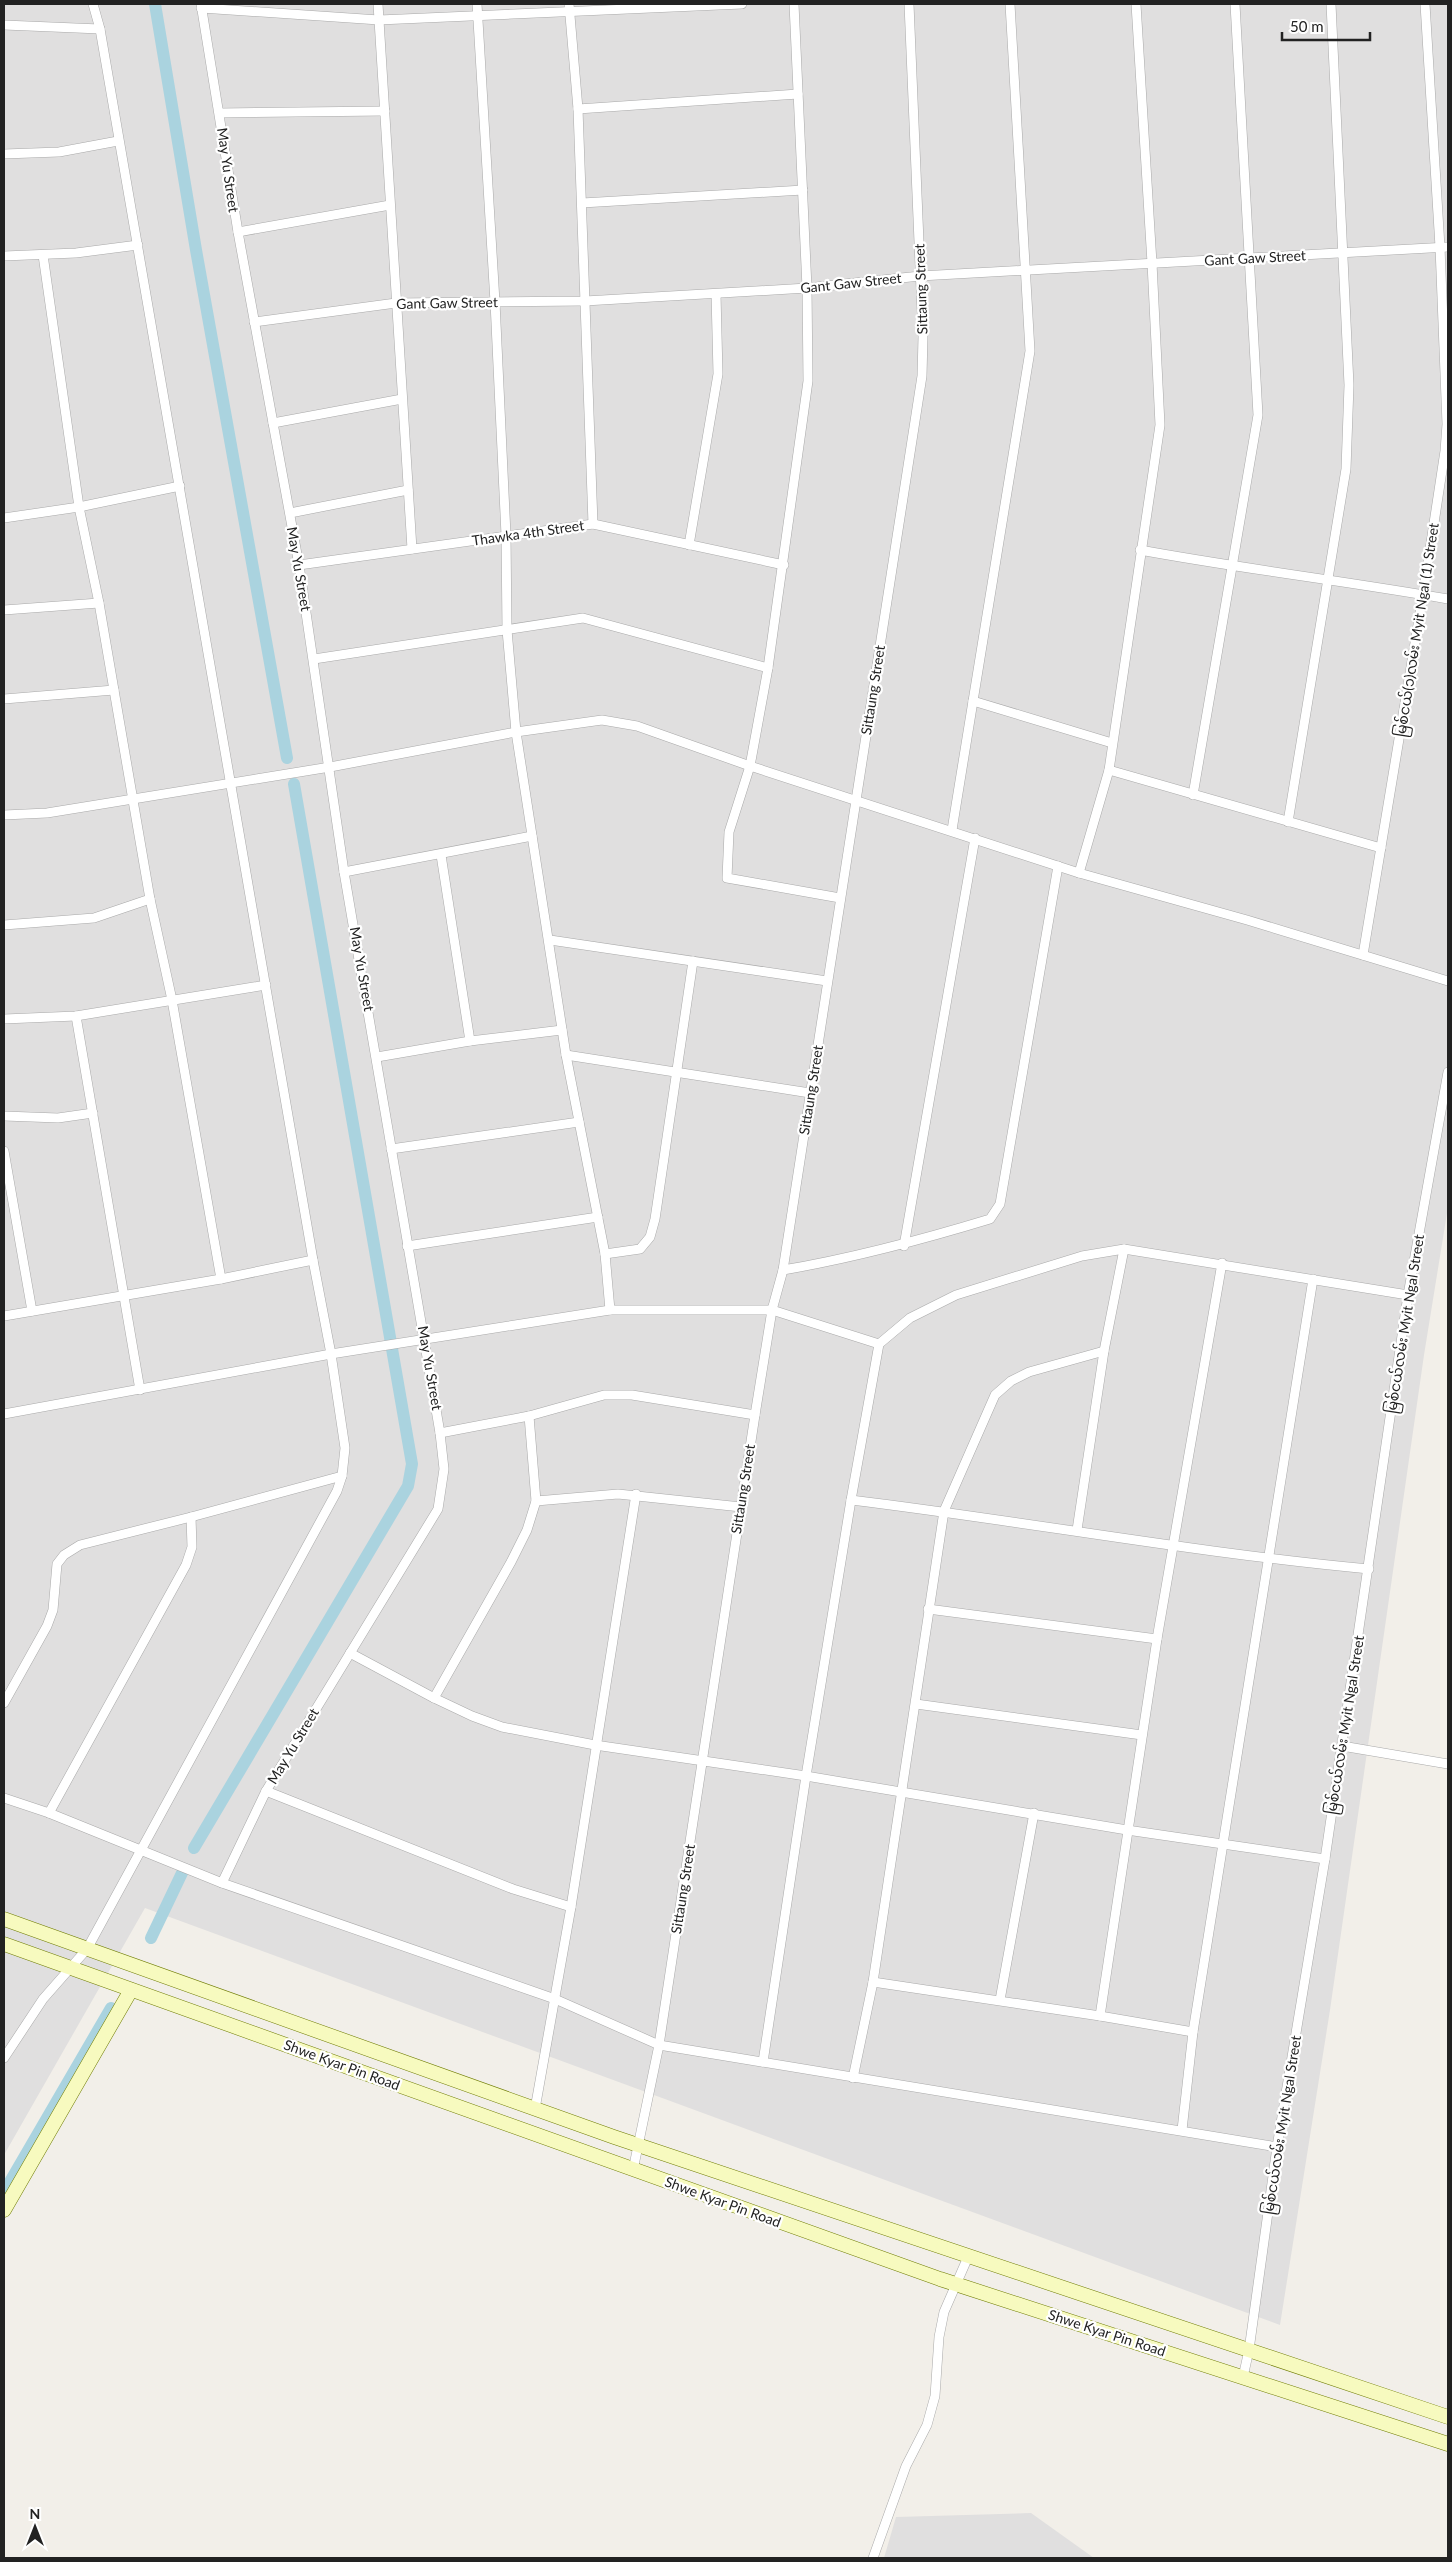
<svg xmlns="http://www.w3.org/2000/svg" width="1452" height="2562" font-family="Lato,'Noto Sans Myanmar',sans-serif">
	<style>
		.residential { fill: #e0dfdf }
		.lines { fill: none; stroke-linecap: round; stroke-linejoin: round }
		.canal { stroke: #aad3df; stroke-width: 12 }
		.street-casing { stroke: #a9a9a9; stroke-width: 10 }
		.secondary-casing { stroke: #707d05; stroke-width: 15 }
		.street { stroke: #fff; stroke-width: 9 }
		.secondary { stroke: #f7fabf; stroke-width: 14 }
		.labels { text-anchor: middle; stroke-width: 4.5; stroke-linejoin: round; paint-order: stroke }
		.street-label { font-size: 14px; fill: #222; stroke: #fff }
	</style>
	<rect width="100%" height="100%" fill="#f2efe9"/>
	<g class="residential">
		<polygon points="4,4 1448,4 1448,1207 1424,1355 1330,2010 1280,2325 145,1908 4,2155"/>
		<polygon points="1031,2513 1094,2558 884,2558 896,2517"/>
	</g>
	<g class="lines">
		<g class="canal">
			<polyline points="155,4 196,250 287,758"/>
			<polyline points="194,1848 408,1486 412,1464 294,784"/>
			<polyline points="151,1938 182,1873"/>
			<polyline points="4,2192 111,2008"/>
		</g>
		<defs>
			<g id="street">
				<polyline points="201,4 238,232 299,565 344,872 440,1433 444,1469 438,1509 266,1791 222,1883"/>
				<polyline points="378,4 412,549"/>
				<polyline points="477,4 495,302 506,535 507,630 516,732 566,1055 605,1254 610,1310"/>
				<polyline points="569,4 578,109 593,524"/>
				<polyline points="794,4 807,288 808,381 768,668 750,766 729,832 727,878 840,898"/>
				<polyline points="201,8 379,20 742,4"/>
				<polyline points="4,25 100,29"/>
				<polyline points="578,109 798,94"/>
				<polyline points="220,113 385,111"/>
				<polyline points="4,154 59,152 118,141"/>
				<polyline points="582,203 803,190"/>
				<polyline points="238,232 390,205"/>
				<polyline points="43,255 79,507 99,603 150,899 172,1000 221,1279"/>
				<polyline points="4,256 76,253 138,245"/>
				<polyline points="254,322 396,303 585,301 807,288 920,276 1448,247"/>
				<polyline points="273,423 402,399"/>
				<polyline points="290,513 408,490"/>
				<polyline points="4,518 79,507 180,486"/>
				<polyline points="689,545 718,374 716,294"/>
				<path d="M1140,550C1243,569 1346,581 1448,599"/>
				<polyline points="299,565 593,524 784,565"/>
				<polyline points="4,610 99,603"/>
				<polyline points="314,659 583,618 768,668"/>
				<polyline points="4,699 114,690"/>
				<polyline points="973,701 1112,743"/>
				<polyline points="1109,770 1381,848"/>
				<polyline points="1193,795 1258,415 1235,4"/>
				<polyline points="4,815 47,813 330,767 516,732 602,720 637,726 750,766 1079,873 1247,920 1448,981"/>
				<polyline points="1288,822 1346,469 1349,385 1331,4"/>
				<polyline points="952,830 1030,351 1010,4"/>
				<polyline points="441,855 470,1041"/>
				<polyline points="344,872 532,836"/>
				<polyline points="1079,873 1109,770 1160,425 1152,263 1136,4"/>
				<polyline points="4,925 94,918 150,899"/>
				<polyline points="550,940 827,981"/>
				<polyline points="1363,955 1423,595 1445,451 1447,424 1440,247 1425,4"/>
				<polyline points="76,1016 140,1390"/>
				<polyline points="4,1019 76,1016 266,985"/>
				<polyline points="566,1055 810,1093"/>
				<polyline points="377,1057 470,1041 562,1030"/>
				<polyline points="4,1116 58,1118 93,1113"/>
				<polyline points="391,1149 579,1122"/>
				<polyline points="4,1151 32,1311"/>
				<polyline points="407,1246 598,1217"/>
				<polyline points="904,1246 975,838"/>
				<polyline points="605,1254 640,1249 650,1237 655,1219 693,961"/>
				<path d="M783,1270C854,1258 921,1240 990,1219L1000,1204L1058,866"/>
				<polyline points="4,1316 221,1279 313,1260"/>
				<polyline points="4,1414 331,1354 610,1310 772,1310 879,1344"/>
				<polyline points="440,1433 529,1416 604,1395 632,1395 755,1415"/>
				<path d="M851,1500C1024,1521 1195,1553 1369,1569"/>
				<polyline points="536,1501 618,1494 741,1507"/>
				<polyline points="1077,1530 1104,1351 1124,1249"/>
				<polyline points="928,1609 1157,1639"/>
				<polyline points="350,1653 434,1698 472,1716 502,1727 595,1745 806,1776 1127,1830 1325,1859"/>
				<polyline points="434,1698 511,1562 527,1530 536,1501 529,1416"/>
				<polyline points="4,1703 47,1626 53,1610 57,1564 64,1555 80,1545 191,1517 342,1476"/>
				<polyline points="916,1704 1142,1735"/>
				<polyline points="1342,1746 1448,1764"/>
				<polyline points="266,1791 513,1889 571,1907"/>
				<polyline points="4,1798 49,1813 222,1883 555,1999 659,2045 1277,2147"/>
				<polyline points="49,1813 186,1565 192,1547 191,1517"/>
				<polyline points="873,1982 1100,2016 1193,2032"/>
				<polyline points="1000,2000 1034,1813"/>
				<polyline points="1100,2016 1157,1639 1222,1263"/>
				<polyline points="4,2058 43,1999 87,1949 337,1491 342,1476 345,1448 331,1354 313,1260 100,29 93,4"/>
				<polyline points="763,2062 806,1776 851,1500 879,1344 910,1318 956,1295 1082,1256 1124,1249 1408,1295"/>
				<polyline points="853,2078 873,1982 944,1511 995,1395 1011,1381 1029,1372 1104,1351"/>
				<polyline points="535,2109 571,1907 636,1494"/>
				<polyline points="1182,2130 1193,2032 1313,1279"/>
				<polyline points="633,2170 659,2045 755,1415 772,1310 783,1270 922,376 923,337 909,4"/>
				<polyline points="1243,2377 1249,2350 1277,2147 1325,1859 1408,1295 1448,1072"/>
				<polyline points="873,2558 906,2466 927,2425 935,2396 939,2337 944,2312 968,2257"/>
			</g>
			<g id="secondary">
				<polyline points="4,1919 614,2137 1448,2417"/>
				<polyline points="4,1944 940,2279 1448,2444"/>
				<polyline points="4,2210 131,1990"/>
			</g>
		</defs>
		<use href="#street" class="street-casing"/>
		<use href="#secondary" class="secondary-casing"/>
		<use href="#street" class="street"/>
		<use href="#secondary" class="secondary"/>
	</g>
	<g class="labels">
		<g class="street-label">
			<text transform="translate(228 170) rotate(82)" y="5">May Yu Street</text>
			<text transform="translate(1255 258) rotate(-3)" y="5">Gant Gaw Street</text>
			<text transform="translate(851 283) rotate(-6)" y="5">Gant Gaw Street</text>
			<text transform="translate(921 289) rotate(-92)" y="5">Sittaung Street</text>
			<text transform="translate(447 303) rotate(-1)" y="5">Gant Gaw Street</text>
			<text transform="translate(528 533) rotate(-8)" y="5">Thawka 4th Street</text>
			<text transform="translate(299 569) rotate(80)" y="5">May Yu Street</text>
			<text transform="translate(1417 630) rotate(-81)" y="5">မြစ်ငယ်(၁)လမ်း Myit Ngal (1) Street</text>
			<text transform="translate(873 690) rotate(-81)" y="5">Sittaung Street</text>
			<text transform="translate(362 969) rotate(80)" y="5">May Yu Street</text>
			<text transform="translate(811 1090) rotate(-81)" y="5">Sittaung Street</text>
			<text transform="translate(1405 1324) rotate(-81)" y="5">မြစ်ငယ်လမ်း Myit Ngal Street</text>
			<text transform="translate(430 1368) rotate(80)" y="5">May Yu Street</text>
			<text transform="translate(743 1489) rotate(-81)" y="5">Sittaung Street</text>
			<text transform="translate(1345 1725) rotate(-81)" y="5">မြစ်ငယ်လမ်း Myit Ngal Street</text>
			<text transform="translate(293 1746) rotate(-59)" y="5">May Yu Street</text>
			<text transform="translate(683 1889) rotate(-81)" y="5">Sittaung Street</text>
			<text transform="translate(342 2065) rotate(20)" y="5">Shwe Kyar Pin Road</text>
			<text transform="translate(1282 2125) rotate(-81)" y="5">မြစ်ငယ်လမ်း Myit Ngal Street</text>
			<text transform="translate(723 2202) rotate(20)" y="5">Shwe Kyar Pin Road</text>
			<text transform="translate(1107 2333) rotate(18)" y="5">Shwe Kyar Pin Road</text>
		</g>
	</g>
	<rect width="1452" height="2562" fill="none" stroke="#222222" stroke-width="10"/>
	<g transform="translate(35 2527)" stroke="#ffffff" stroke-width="4" paint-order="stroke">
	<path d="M0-4L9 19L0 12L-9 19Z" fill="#222222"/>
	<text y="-8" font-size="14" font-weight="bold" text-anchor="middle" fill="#222222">N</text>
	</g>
	<path d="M1282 32v8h88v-8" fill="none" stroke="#222222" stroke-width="2.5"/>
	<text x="1290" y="32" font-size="15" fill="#222222" stroke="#ffffff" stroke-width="4" paint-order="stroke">50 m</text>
</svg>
